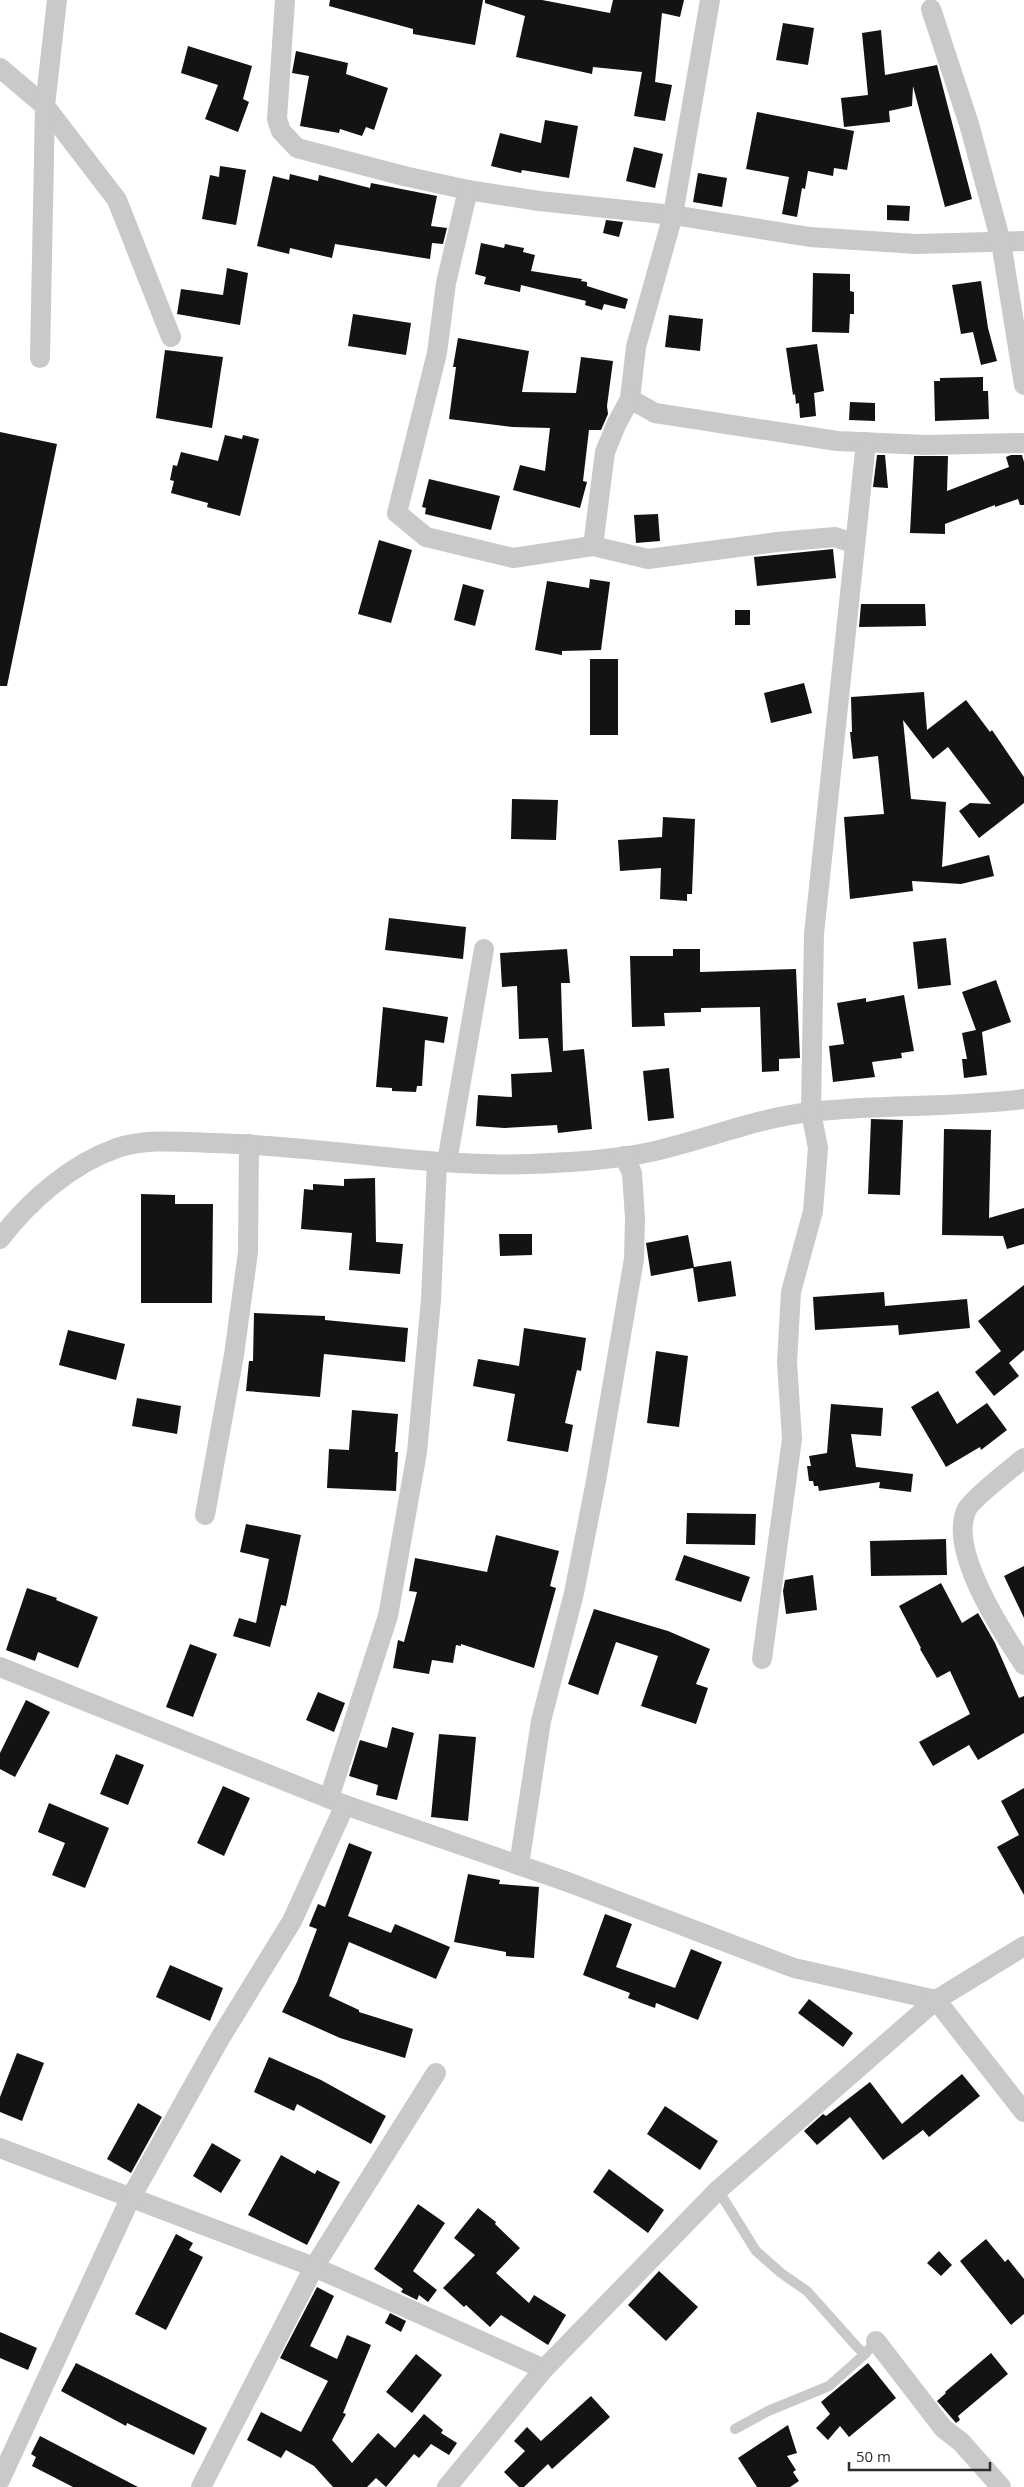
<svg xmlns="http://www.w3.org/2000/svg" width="1024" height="2487" font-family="'Open Sans',sans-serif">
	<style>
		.building { fill: #131313 }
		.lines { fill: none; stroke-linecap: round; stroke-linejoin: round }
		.service { stroke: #c9c9c9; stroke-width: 10 }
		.minor { stroke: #c9c9c9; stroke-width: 20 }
	</style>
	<rect width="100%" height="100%" fill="#fff"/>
	<g class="building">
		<polygon points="330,0 483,0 475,45 413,34 413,29 329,6"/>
		<polygon points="485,0 542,0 610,13 613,0 684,0 680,17 662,13 655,82 672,85 665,121 634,116 642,72 593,67 592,74 516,57 525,16 485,3"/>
		<polygon points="783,23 814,28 808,65 776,60"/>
		<polygon points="881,30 885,75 937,65 972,199 945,207 913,86 912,106 889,111 890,122 844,127 841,98 868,95 862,33"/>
		<polygon points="188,46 252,66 243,99 249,102 238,132 205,119 218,85 181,73"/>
		<polygon points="296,51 348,63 346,74 388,88 374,130 366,127 362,136 340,129 339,133 300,126 309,76 292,73"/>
		<polygon points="757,112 854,131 847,170 834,168 833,176 808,171 805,189 802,188 797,217 782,214 789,177 746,169"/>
		<polygon points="545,120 578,126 569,178 522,170 521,173 491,166 500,133 541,143"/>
		<polygon points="634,147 663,154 655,188 626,181"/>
		<polygon points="220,166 246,170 236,225 202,219 210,175 219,177"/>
		<polygon points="698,173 727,178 722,207 693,202"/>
		<polygon points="290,174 318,181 319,175 370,188 371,183 437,196 431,226 447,228 443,244 432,243 430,259 335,244 332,258 290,248 289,254 257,246 273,176 289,180"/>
		<polygon points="887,205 910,206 909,221 887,220"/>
		<polygon points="606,220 623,222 619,237 603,233"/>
		<polygon points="481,243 504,248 505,244 524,248 523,252 535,255 531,271 582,279 581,281 587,282 587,286 628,299 625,309 604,304 602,310 585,305 586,301 521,285 520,292 484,284 486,277 475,274"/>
		<polygon points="227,268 248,273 240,325 177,314 181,289 223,295"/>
		<polygon points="813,273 850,274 850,291 854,292 854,314 850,314 849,333 812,332"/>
		<polygon points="981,281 988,328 997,361 981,365 973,332 961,334 952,285"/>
		<polygon points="353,314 411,323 406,355 348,346"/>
		<polygon points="669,315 703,319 700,351 665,347"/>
		<polygon points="458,338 529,351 522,392 576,393 581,357 613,361 607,406 608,414 601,430 589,430 583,481 587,482 580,508 513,490 520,465 545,471 550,428 513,427 449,419 456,367 453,367"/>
		<polygon points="817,344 824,391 814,393 816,416 800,418 799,403 796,404 795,394 793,395 786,348"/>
		<polygon points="165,350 223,357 212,428 156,418"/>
		<polygon points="983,377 983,391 988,391 989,419 935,421 934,381 940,381 940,378"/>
		<polygon points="850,402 875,403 875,421 849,420"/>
		<polygon points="0,432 57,444 7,686 0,686"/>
		<polygon points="225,435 242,439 243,435 259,439 240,516 207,507 208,503 171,493 174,481 170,480 173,465 177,466 181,452 218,461"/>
		<polygon points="877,455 885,455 888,488 873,487"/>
		<polygon points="1011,455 1022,455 1024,462 1024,505 1020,505 1018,499 995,507 995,505 945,524 945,534 910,533 914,456 948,456 947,491 1009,467 1006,457"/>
		<polygon points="429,479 500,496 491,530 425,514 426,508 422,507"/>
		<polygon points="658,514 660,541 636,543 634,515"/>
		<polygon points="379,540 412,550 391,623 358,614"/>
		<polygon points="833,549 836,578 757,586 754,557"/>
		<polygon points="590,579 610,582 601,650 562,651 562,655 535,650 547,581 589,588"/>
		<polygon points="463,584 484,590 475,626 454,620"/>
		<polygon points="861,604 925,604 926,626 859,627"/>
		<rect x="735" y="610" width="15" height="15"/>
		<rect x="590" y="659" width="28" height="76"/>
		<polygon points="804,683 812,713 771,723 764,693"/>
		<polygon points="924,692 927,730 966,700 990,732 992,730 1024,777 1024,803 979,838 959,811 970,803 991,804 948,747 933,759 903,720 911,799 946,802 942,867 989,855 994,876 961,884 912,881 913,891 850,899 844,817 884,814 878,756 853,759 850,732 852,732 851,697"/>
		<polygon points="512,799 558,800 556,840 511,839"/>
		<polygon points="663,817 695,819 692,894 687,894 687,901 660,899 661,868 620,871 618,840 662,837"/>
		<polygon points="389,918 466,927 463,959 385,950"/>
		<polygon points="946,938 951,985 918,989 913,942"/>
		<polygon points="567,949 570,983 561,983 563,1051 584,1049 592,1129 558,1133 557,1125 504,1128 476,1126 478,1095 512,1097 511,1074 552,1072 548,1038 519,1039 517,986 502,987 500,953"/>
		<polygon points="673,949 700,949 700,972 796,969 800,1058 779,1059 779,1071 762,1072 760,1007 701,1008 701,1012 664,1013 665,1026 632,1027 630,956 673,956"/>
		<polygon points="996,980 1011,1022 982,1032 987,1075 964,1078 962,1059 967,1059 962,1033 976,1030 962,992"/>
		<polygon points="904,995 914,1051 901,1053 902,1058 872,1062 875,1077 833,1082 829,1046 844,1044 837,1003 866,998 866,1002"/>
		<polygon points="383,1007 448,1017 444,1043 425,1040 422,1086 417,1086 416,1092 392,1091 392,1088 376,1087"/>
		<polygon points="669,1068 674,1118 648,1121 643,1071"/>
		<polygon points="871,1119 903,1120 900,1195 868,1194"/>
		<polygon points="944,1129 991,1130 989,1218 1024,1208 1024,1244 1007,1249 1003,1236 942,1235"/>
		<polygon points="375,1178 376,1242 403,1244 400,1274 349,1270 352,1233 301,1229 304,1189 313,1190 313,1184 344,1186 344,1179"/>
		<polygon points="141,1194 175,1195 175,1204 213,1204 212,1303 141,1303"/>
		<polygon points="499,1234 532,1234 532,1255 500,1256"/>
		<polygon points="688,1235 694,1267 731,1261 736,1296 698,1302 693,1268 651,1276 646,1243"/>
		<polygon points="1024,1285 1024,1350 1009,1363 1019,1376 994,1396 975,1372 1001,1351 978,1321"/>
		<polygon points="884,1292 885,1306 967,1299 970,1328 899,1335 898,1325 815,1330 813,1297"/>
		<polygon points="254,1313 325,1316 325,1320 408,1328 405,1362 324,1354 320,1397 246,1391 249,1361 253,1361"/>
		<polygon points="524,1328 586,1338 581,1371 577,1370 565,1423 573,1425 568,1452 507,1441 515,1394 473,1386 478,1359 519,1366"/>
		<polygon points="68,1330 125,1344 116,1380 59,1365"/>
		<polygon points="656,1351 688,1356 679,1427 647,1423"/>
		<polygon points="938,1391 957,1424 987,1403 1007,1430 981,1450 980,1447 946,1467 911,1407"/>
		<polygon points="137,1398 181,1406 177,1434 132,1426"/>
		<polygon points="831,1404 883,1408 881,1436 851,1434 856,1467 913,1474 911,1492 879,1488 880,1482 819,1491 818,1486 814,1486 813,1481 809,1481 807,1466 811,1466 809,1456 827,1453"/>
		<polygon points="352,1410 398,1414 395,1452 398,1452 396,1491 327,1488 329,1449 349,1450"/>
		<polygon points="687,1513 756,1514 755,1545 686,1544"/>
		<polygon points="246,1524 301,1535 286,1606 281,1605 270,1647 233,1636 239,1618 256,1623 269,1559 240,1552"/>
		<polygon points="496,1535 559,1551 550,1586 556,1588 534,1668 461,1644 461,1646 456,1645 453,1663 432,1660 429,1674 393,1668 398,1640 404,1642 417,1592 409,1591 415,1558 487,1572"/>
		<polygon points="946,1539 947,1575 871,1576 870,1541"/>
		<polygon points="684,1555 750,1577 741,1602 675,1580"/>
		<polygon points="1024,1566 1024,1618 1004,1576"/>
		<polygon points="813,1575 817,1610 786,1614 783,1591 785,1580"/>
		<polygon points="941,1583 962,1623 978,1613 995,1643 1019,1698 1024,1696 1024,1733 978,1760 969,1745 933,1766 919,1742 970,1714 950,1671 937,1678 920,1649 921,1648 899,1606"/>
		<polygon points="27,1588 57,1598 56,1600 98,1617 78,1668 38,1652 35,1661 6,1650"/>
		<polygon points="594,1609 668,1631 710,1649 696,1684 708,1688 696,1724 641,1706 658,1656 616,1642 598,1695 568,1684"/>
		<polygon points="190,1644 217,1654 193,1717 166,1707"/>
		<polygon points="318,1692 345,1703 334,1732 306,1720"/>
		<polygon points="26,1700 50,1712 15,1777 0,1769 0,1753"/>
		<polygon points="392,1727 414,1733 397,1800 376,1795 378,1785 349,1776 360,1740 387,1748"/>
		<polygon points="439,1734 476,1737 468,1821 431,1817"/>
		<polygon points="116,1754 144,1765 128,1805 100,1794"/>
		<polygon points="223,1786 250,1798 224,1856 197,1843"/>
		<polygon points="1024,1788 1024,1895 997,1847 1019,1835 1001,1801"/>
		<polygon points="49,1803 109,1828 85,1888 52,1875 65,1843 38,1832"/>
		<polygon points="349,1843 372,1852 348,1916 391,1933 395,1924 450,1947 436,1979 349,1942 329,1996 359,2010 359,2012 413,2029 405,2058 340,2038 282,2012 297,1982 317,1929 309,1926 318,1904 325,1907"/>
		<polygon points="468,1874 500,1880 499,1884 539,1887 534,1958 506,1956 506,1952 454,1942"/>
		<polygon points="605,1914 632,1924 616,1967 675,1988 691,1949 722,1962 698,2020 656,2003 655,2008 628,1998 630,1993 583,1975"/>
		<polygon points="170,1965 223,1988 210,2021 156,1997"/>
		<polygon points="809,1999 853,2033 843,2047 798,2013"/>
		<polygon points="17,2053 44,2063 22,2121 0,2112 0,2097"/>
		<polygon points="269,2057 321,2080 386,2116 371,2144 297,2104 294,2111 254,2092"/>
		<polygon points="962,2074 980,2096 929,2137 923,2130 883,2160 850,2117 817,2145 804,2131 823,2114 826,2116 870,2082 902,2124"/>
		<polygon points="138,2103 162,2117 131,2173 107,2159"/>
		<polygon points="665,2106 718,2141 700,2170 647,2134"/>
		<polygon points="212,2143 241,2160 221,2193 193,2176"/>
		<polygon points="281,2155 315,2174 317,2170 340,2182 307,2245 248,2215"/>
		<polygon points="609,2169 664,2210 648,2233 593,2192"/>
		<polygon points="418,2204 445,2223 413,2271 437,2290 428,2302 419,2295 417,2300 401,2292 403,2289 374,2269"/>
		<polygon points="478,2208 496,2222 495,2224 520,2248 496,2273 529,2303 534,2295 566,2315 548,2345 501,2315 490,2327 466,2305 464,2307 443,2288 475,2255 454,2238"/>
		<polygon points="176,2234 193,2243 189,2250 203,2257 166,2330 135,2314"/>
		<polygon points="986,2239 1005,2262 1008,2259 1024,2279 1024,2314 1011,2325 960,2261"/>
		<polygon points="939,2251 952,2265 941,2276 927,2263"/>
		<polygon points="659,2271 698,2307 666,2341 628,2305"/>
		<polygon points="317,2287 334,2296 310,2346 337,2359 347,2335 371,2345 343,2413 346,2414 332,2440 352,2463 378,2433 395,2448 424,2414 443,2430 441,2433 457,2443 449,2455 431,2444 419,2458 414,2454 386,2487 376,2478 367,2487 333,2487 314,2466 286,2450 281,2458 247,2440 261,2412 301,2432 328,2381 280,2358"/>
		<polygon points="390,2313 406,2321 401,2332 385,2323"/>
		<polygon points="0,2332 37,2348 28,2370 0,2358"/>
		<polygon points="991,2353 1008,2374 958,2416 960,2420 956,2423 937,2401 946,2393 945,2392"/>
		<polygon points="416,2354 442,2375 412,2413 386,2392"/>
		<polygon points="76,2363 207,2428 194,2455 127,2423 126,2426 61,2391"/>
		<polygon points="868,2363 896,2398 849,2437 840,2426 828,2440 816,2428 830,2414 821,2402"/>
		<polygon points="591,2396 610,2417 552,2469 548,2464 524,2487 519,2487 504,2472 525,2451 514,2441 527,2427 541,2441"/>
		<polygon points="788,2425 797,2453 787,2456 796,2470 793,2472 799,2481 790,2487 757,2487 738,2458"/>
		<polygon points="40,2436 138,2487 73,2487 32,2466 36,2457 31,2454"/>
	</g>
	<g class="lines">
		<g class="service">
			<polyline points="718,2190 756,2251 781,2273 807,2291 858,2348 865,2354 876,2341"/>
			<polyline points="735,2429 768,2411 829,2386 865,2354"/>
		</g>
		<g class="minor">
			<polyline points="285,0 277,119 281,131 297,148 404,176 468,190 539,201 673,215 810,237 916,244 1024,241"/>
			<polyline points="710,0 673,215 636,347 630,399 655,413 837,441 926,445 1024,443"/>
			<polyline points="931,9 969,124 1001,242 1024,385"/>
			<polyline points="0,68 45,106 117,200 171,337"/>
			<polyline points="468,190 446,283 437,353 397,513 426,537 513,558 593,546 648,559 777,542 835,537 855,544"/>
			<polyline points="40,358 45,106 57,0"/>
			<polyline points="593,546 605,452 617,423 630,399"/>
			<polyline points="447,1162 484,949"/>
			<path d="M0,1239C29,1201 71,1164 117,1148C146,1138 182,1142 212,1143C319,1145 425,1168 532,1164C572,1162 616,1160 655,1151C707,1139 757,1118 810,1112C881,1104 953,1108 1024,1099"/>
			<path d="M1024,1458C1012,1468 974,1497 967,1509C947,1549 1002,1632 1024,1665"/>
			<polyline points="205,1515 234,1355 248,1252 249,1144"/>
			<polyline points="762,1659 792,1439 787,1362 791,1292 813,1211 818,1148 811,1112 814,934 866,442"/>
			<polyline points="0,1667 345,1805 565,1881 794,1968 936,2000 1024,2112"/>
			<polyline points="329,1798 388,1616 417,1452 431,1300 437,1162"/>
			<polyline points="519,1865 541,1721 574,1593 596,1481 634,1259 635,1218 632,1173 624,1156"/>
			<polyline points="0,2148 314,2267 544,2369"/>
			<polyline points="876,2341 943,2428 961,2442 1001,2487"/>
			<polyline points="0,2480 130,2199 219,2040 292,1921 345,1805"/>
			<polyline points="201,2487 314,2267 436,2073"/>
			<polyline points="447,2487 544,2369 718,2190 936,2000 1024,1946"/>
		</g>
	</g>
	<path d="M849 2462v8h141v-8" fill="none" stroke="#2c2c2c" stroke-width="2.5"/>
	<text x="856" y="2462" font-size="15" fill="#2c2c2c" stroke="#ffffff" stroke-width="4" paint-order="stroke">50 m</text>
</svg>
